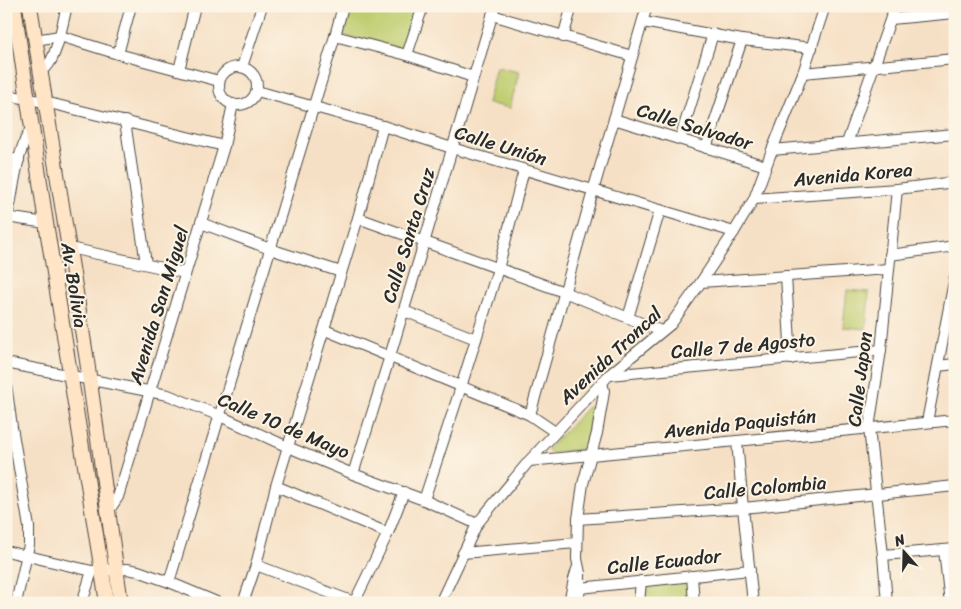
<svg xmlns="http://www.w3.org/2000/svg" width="961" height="609" font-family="Sriracha,sans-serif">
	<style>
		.green { fill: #bfcd6f; stroke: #757c4d }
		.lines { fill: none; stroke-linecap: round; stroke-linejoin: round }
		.street-casing { stroke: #494642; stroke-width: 12 }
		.secondary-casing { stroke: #494642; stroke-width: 16 }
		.street { stroke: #fff; stroke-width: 10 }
		.secondary { stroke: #ffe4c6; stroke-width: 14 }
		.labels { text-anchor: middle; stroke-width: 4; stroke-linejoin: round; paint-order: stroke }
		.street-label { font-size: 19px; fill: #2b2b2b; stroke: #fcf5e5 }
	</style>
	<rect width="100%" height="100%" fill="#fcf5e5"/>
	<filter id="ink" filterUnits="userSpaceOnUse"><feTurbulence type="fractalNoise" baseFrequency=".02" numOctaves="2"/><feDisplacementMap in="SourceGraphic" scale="10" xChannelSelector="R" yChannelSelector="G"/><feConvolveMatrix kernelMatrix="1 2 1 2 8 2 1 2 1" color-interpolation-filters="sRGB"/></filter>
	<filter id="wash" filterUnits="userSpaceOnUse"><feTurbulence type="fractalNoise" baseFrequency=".0096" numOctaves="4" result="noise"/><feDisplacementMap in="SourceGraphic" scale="20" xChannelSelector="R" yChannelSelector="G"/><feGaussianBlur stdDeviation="1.12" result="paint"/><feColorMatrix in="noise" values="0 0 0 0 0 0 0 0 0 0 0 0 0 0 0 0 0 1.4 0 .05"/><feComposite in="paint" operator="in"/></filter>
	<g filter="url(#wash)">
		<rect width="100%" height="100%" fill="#f6e0c5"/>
		<g class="green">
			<polygon points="351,6 418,6 405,51 343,35"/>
			<polygon points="496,67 519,72 510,108 487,103"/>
			<polygon points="847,290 869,292 866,329 843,327"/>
			<polygon points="588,407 592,408 586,449 550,453 547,450"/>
			<polygon points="689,579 691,603 644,603 646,583"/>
		</g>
	</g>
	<g filter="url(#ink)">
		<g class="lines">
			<defs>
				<g id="street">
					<polyline points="492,15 632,56"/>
					<polyline points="891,19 955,13"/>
					<polyline points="643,22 742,40 812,48"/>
					<polyline points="335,36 407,55 473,77"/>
					<polyline points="563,37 572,6"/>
					<polyline points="35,40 60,36 118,54 219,81"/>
					<polyline points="118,54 131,6"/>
					<polyline points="407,55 423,6"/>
					<circle cx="238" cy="86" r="19"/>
					<polyline points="242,67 262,6"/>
					<polyline points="179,70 195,6"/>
					<path d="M40,71C43,69 47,67 49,64C58,51 63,21 67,6"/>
					<polyline points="803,73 955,59"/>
					<polyline points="257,91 383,126 452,148 734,232"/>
					<polyline points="6,95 45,102 224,146"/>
					<polyline points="614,119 766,166"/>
					<polyline points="125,121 146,264"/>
					<polyline points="680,139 713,34"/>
					<polyline points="847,143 895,6"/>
					<polyline points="706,148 742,40"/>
					<polyline points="772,150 955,134"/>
					<polyline points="6,158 19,160"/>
					<polyline points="754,199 897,189 955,182"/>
					<polyline points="6,217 46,223"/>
					<polyline points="358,218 564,292 661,331"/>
					<polyline points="201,223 270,249 341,272"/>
					<path d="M6,224C14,194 15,152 32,127"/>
					<polyline points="70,248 185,273"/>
					<polyline points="890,255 955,246"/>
					<polyline points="786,276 791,359"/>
					<polyline points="701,282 889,269"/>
					<polyline points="404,311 476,339"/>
					<polyline points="628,318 660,210"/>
					<polyline points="325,330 530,415 555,432"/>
					<polyline points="6,363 168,395 220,416 288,447 353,474 424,500 477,524"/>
					<polyline points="938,366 955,364"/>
					<polyline points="609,375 881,350"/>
					<polyline points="6,384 12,427 29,527 29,545 16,603"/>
					<polyline points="530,415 593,191 647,6"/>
					<polyline points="927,422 955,276"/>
					<polyline points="737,441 743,508 753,603"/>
					<polyline points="529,461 955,420"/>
					<polyline points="353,474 390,356 495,6"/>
					<polyline points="276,486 388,533"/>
					<polyline points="424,500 461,387 498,269 524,170"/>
					<polyline points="108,512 118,497 224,146 233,104"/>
					<polyline points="578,519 743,508 955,486"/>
					<polyline points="944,550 950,603"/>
					<polyline points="6,551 92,571 127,569 138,571 169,582 219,603"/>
					<polyline points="463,553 576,543"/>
					<polyline points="883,555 955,549"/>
					<polyline points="256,565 354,602"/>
					<polyline points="692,576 694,603"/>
					<polyline points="169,582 335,36 343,6"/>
					<polyline points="580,588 750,570"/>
					<polyline points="82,603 92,571"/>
					<polyline points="243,603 256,565 276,486 358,218 383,126"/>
					<polyline points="354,603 388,533 404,492"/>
					<polyline points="440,603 477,524 529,461 609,375 671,324 701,282 734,232 754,199 772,150 803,73 825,6"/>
					<polyline points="569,603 574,579 577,569"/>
					<polyline points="578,603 580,588 580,573 577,559 578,519 583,484 597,433 603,398 604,391 602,382"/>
					<polyline points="639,603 641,581"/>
					<polyline points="867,603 887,601"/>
					<polyline points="887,603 883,555 869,428 881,350 897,189"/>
				</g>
				<g id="secondary">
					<polyline points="14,6 46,223 107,603"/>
					<polyline points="30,6 87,361 121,603"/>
				</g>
			</defs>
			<use href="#street" class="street-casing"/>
			<use href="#secondary" class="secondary-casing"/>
			<use href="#street" class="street"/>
			<use href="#secondary" class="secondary"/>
		</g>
	</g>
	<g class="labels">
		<g class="street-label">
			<text transform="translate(695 126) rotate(17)" y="7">Calle Salvador</text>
			<text transform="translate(501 145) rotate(17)" y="7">Calle Unión</text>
			<text transform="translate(853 174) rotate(-5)" y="7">Avenida Korea</text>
			<text transform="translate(408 235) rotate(-73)" y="7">Calle Santa Cruz</text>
			<text transform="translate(75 285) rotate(81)" y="7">Av. Bolivia</text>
			<text transform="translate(158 305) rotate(-73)" y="7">Avenida San Miguel</text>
			<text transform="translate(743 345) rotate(-5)" y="7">Calle 7 de Agosto</text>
			<text transform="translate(610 355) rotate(-43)" y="7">Avenida Troncal</text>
			<text transform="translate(859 379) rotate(-83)" y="7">Calle Japon</text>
			<text transform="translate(740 423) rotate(-6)" y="7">Avenida Paquistán</text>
			<text transform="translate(284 425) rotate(23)" y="7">Calle 10 de Mayo</text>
			<text transform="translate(765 487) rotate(-5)" y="7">Calle Colombia</text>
			<text transform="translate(664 561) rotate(-6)" y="7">Calle Ecuador</text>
		</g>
	</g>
	<rect width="961" height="609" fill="none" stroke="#fcf5e5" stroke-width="25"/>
	<g transform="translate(904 552) rotate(340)" stroke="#fcf5e5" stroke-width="4" paint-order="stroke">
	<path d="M0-4L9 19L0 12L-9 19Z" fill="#2b2b2b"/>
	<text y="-8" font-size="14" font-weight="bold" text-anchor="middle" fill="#2b2b2b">N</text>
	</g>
</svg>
